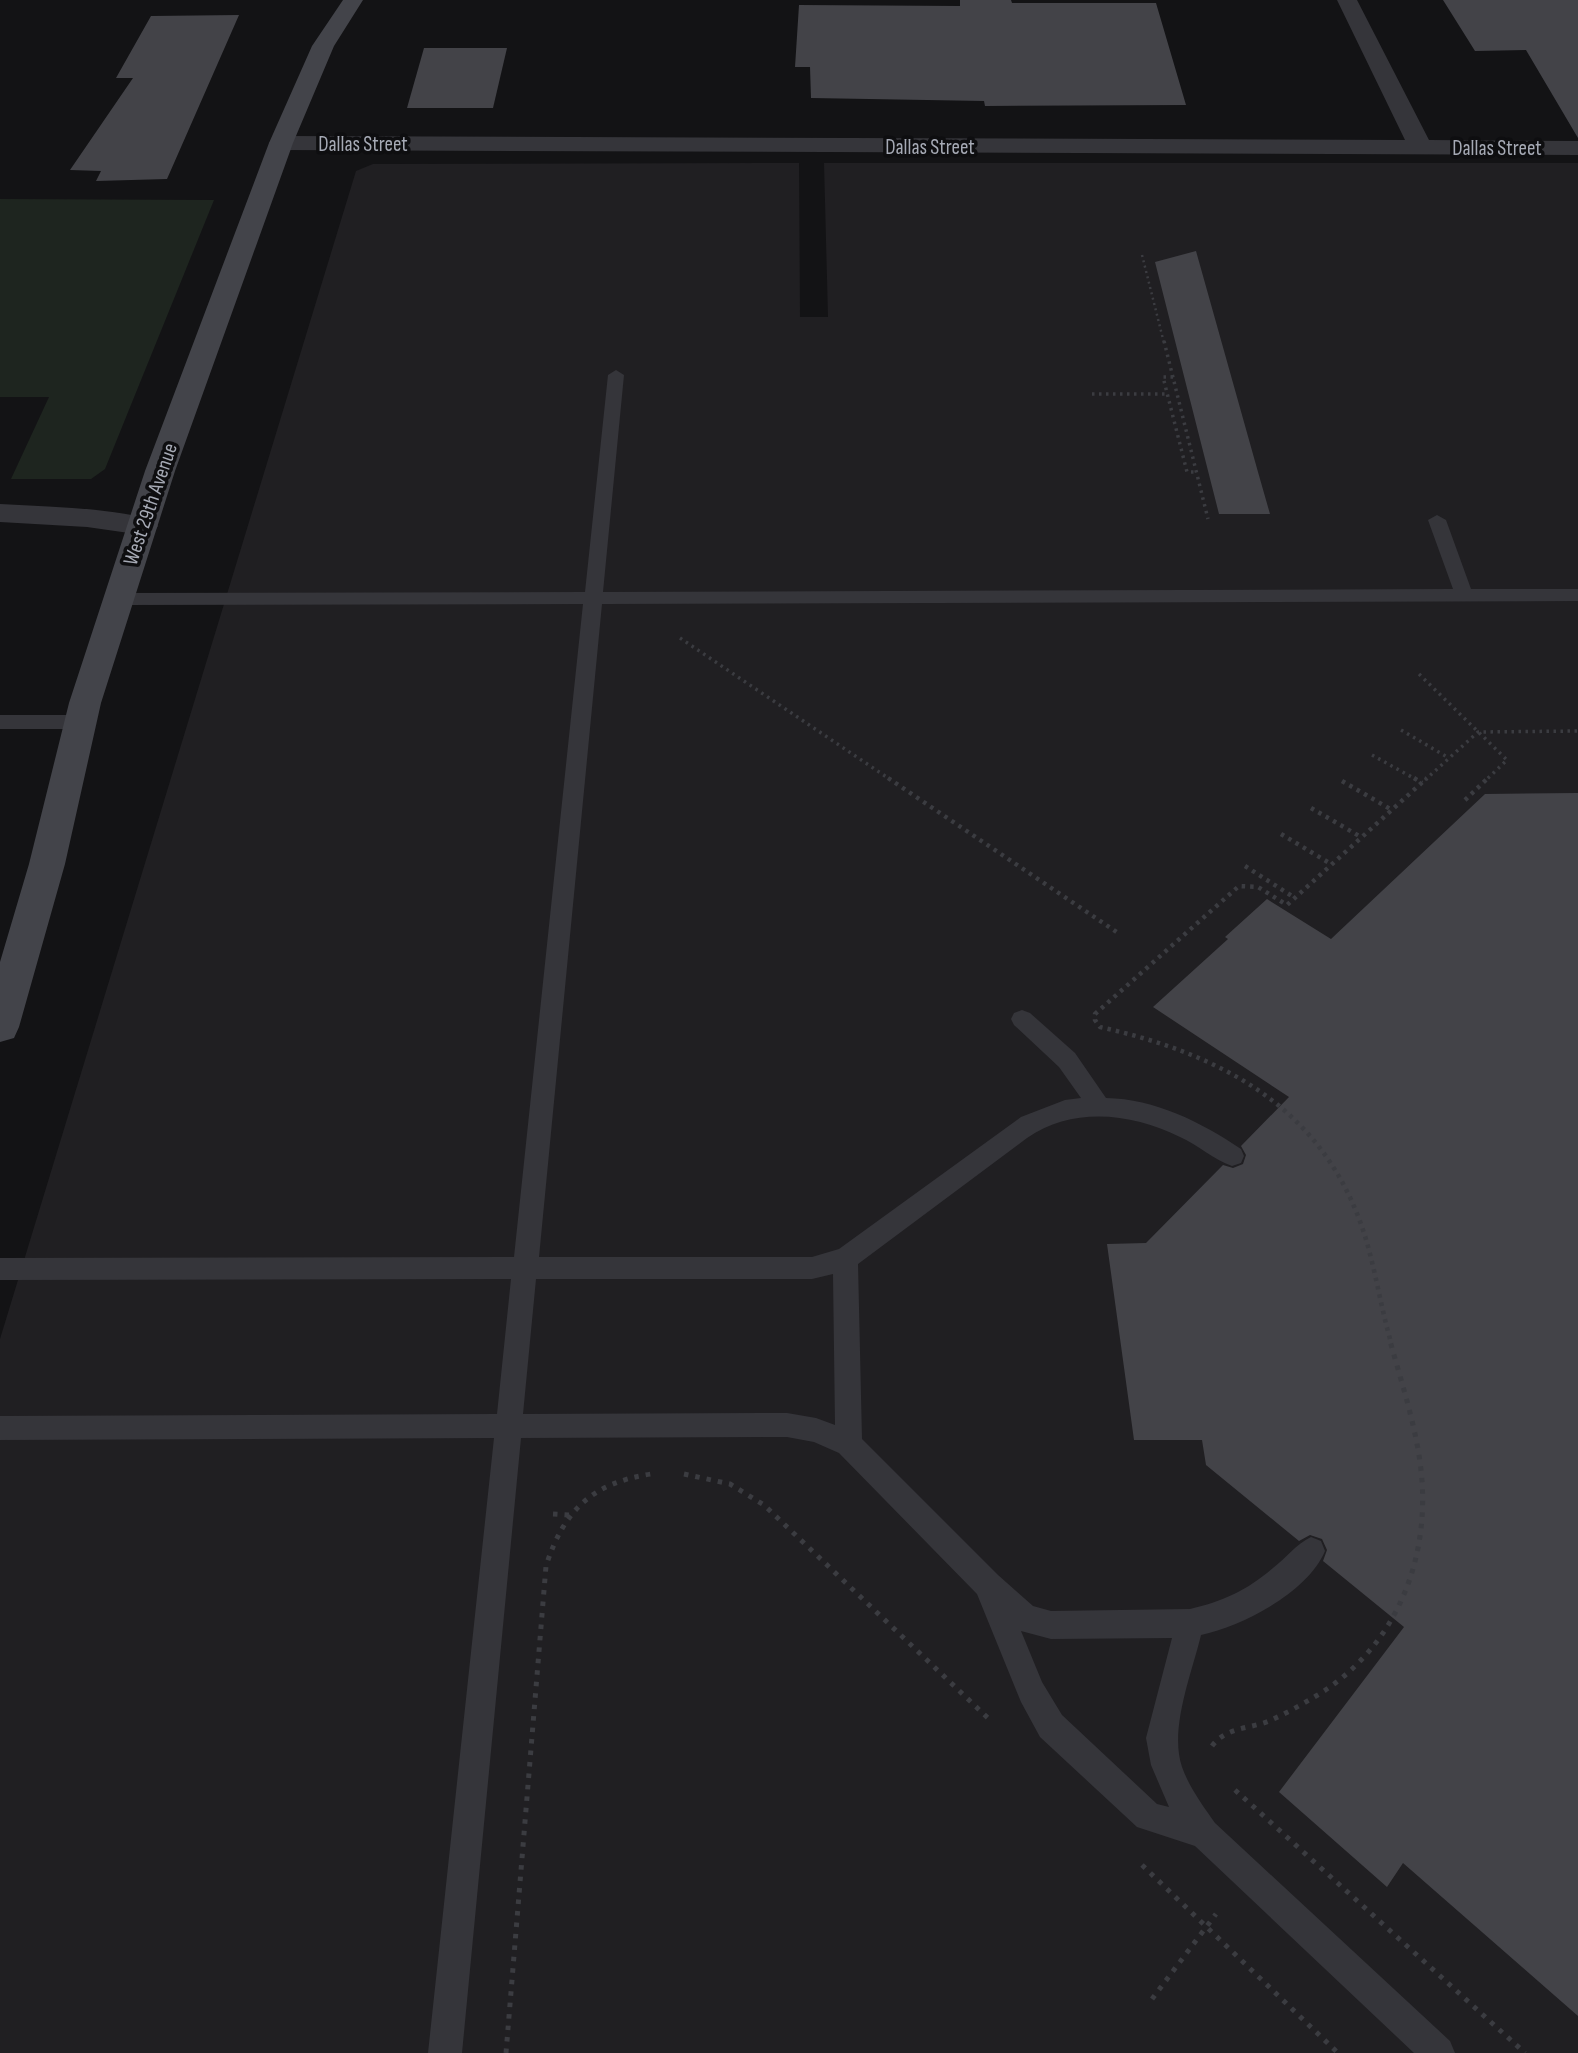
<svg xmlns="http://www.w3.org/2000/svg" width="1578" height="2053" font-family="'Sofia Sans Condensed',sans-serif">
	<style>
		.built { fill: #201f22 }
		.green { fill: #1e251f }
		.building { fill: #434348 }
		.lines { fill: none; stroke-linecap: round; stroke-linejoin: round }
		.path-far3 { stroke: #3b3c41; stroke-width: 2.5; stroke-dasharray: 2 3.5; stroke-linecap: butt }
		.path-far2 { stroke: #3b3c41; stroke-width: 3.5; stroke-dasharray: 2.5 4.5; stroke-linecap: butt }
		.path-far1 { stroke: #3b3c41; stroke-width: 4.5; stroke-dasharray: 3.5 5; stroke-linecap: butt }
		.path { stroke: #3b3c41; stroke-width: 5; stroke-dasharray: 4.5 7; stroke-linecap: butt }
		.lane { fill: #35353a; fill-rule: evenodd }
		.street { fill: #35353a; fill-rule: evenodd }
		.secondary { fill: #43444a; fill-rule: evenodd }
		.labels { text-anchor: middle; stroke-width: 7; stroke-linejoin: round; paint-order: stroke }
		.far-street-label { font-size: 21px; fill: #a6aab5; stroke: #0e0e10 }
	</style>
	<rect width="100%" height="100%" fill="#131315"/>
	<polygon class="built" points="799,163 800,317 828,317 824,163 1578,163 1578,2053 0,2053 0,1339 356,171 373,164"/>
	<polygon class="green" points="0,199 214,200 105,469 91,479 11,479 49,397 0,397"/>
	<g class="building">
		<polygon points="960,0 1011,0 1012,3 1156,3 1186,105 985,106 984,101 811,98 810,67 795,67 799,5 960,6"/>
		<polygon points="1443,0 1578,0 1578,138 1526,50 1475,51"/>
		<polygon points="239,15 167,179 96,181 101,171 70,170 133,78 116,78 151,16"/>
		<polygon points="424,48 507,48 493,108 407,108"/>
		<polygon points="1196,251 1258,472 1270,514 1219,514 1155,262"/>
		<polygon points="1578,793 1578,2016 1403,1863 1387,1887 1279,1792 1404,1627 1323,1561 1327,1550 1322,1539 1310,1535 1299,1541 1206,1465 1202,1440 1134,1440 1107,1244 1146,1243 1223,1165 1233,1168 1243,1164 1246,1155 1241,1146 1289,1097 1153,1007 1228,939 1225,937 1267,899 1331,939 1485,794"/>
	</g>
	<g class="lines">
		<polyline class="path-far3" points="1142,255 1164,343"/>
		<g class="path-far2">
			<polyline points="1164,341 1208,519"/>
			<polyline points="1173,377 1163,377 1187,472 1197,472"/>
			<polyline points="1092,394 1167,394"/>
			<polyline points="680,638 891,780"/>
			<polyline points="1419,674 1507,760 1486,780"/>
			<polyline points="1401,730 1449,758"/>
			<polyline points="1372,755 1417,780"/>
			<polyline points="1425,780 1478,732 1578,731"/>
		</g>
		<g class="path-far1">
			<polyline points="888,778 1118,933"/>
			<polyline points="1414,778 1422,783"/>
			<polyline points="1342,781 1392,810"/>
			<polyline points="1465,800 1488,778"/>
			<polyline points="1311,808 1361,837"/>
			<polyline points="1281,834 1331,864"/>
			<polyline points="1245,866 1295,898"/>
			<path d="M1390,1339C1378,1296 1373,1252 1356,1211C1310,1099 1211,1052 1100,1027L1095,1020V1014L1239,886L1258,887L1287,905L1427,778"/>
		</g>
		<g class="path">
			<polyline points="684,1474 730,1484 764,1505 991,1721"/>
			<polyline points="553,1514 569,1515"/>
			<path d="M1212,1746C1226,1727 1249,1729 1269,1721C1285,1714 1301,1705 1316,1696C1398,1647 1433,1554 1420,1462C1414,1419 1400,1378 1389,1337"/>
			<polyline points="1235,1790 1525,2053"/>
			<polyline points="1142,1865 1338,2053"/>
			<polyline points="1152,1999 1216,1914"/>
			<path d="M506,2053L546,1566C564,1510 592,1483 651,1474"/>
		</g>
		<g class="lane">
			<path d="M616,370L624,375L603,592L1453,589L1428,520L1437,515L1446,520L1471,589H1578V601L602,604L539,1257H812L839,1249L1021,1117L1065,1100L1081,1098L1059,1067L1014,1025L1011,1019L1014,1013L1022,1010L1030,1013L1075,1053L1106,1098C1155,1099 1201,1122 1241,1149L1244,1156L1241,1163L1232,1166C1214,1160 1198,1145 1180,1137C1132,1113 1073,1106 1027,1138L858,1264L862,1439L998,1575L1033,1606L1051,1611L1190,1609C1222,1602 1248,1590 1273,1568C1286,1558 1296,1544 1311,1537L1321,1541L1325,1551C1308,1592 1243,1626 1201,1635C1192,1673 1169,1729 1182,1767C1189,1787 1203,1806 1215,1823L1450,2041L1455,2053H1414L1195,1846L1137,1827L1040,1737L1021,1702L977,1594L839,1453L814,1442L787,1437L521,1438L462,2053H428L494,1438L0,1440V1416L497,1414L511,1279L0,1280V1258L514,1257L583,604L118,605L109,599L118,593L585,592L608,375ZM833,1274L835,1425L816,1418L787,1413L523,1414L536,1279H812ZM1021,1631L1051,1639L1172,1638L1146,1738L1151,1765L1169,1807L1157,1804L1062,1715L1042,1682Z"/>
			<polygon points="0,715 80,715 87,717 90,722 87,727 80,729 0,729"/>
		</g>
		<g class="street">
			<polygon points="1337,0 1357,0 1429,140 1578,141 1578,155 281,150 273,148 269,143 273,138 281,136 1405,140"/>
			<path d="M0,504C51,507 104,507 154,520L158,526L154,532L143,535L87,527L0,522Z"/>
		</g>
		<polygon class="secondary" points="343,0 363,0 334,46 293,143 175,471 101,703 65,864 19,1027 14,1038 0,1042 0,962 29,864 69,703 145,471 269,143 312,46"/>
	</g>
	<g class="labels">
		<g class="far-street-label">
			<text x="363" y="151">Dallas Street</text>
			<text x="930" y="154">Dallas Street</text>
			<text x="1497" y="155">Dallas Street</text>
			<text transform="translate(150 504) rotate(-71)" y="7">West 29th Avenue</text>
		</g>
	</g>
</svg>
